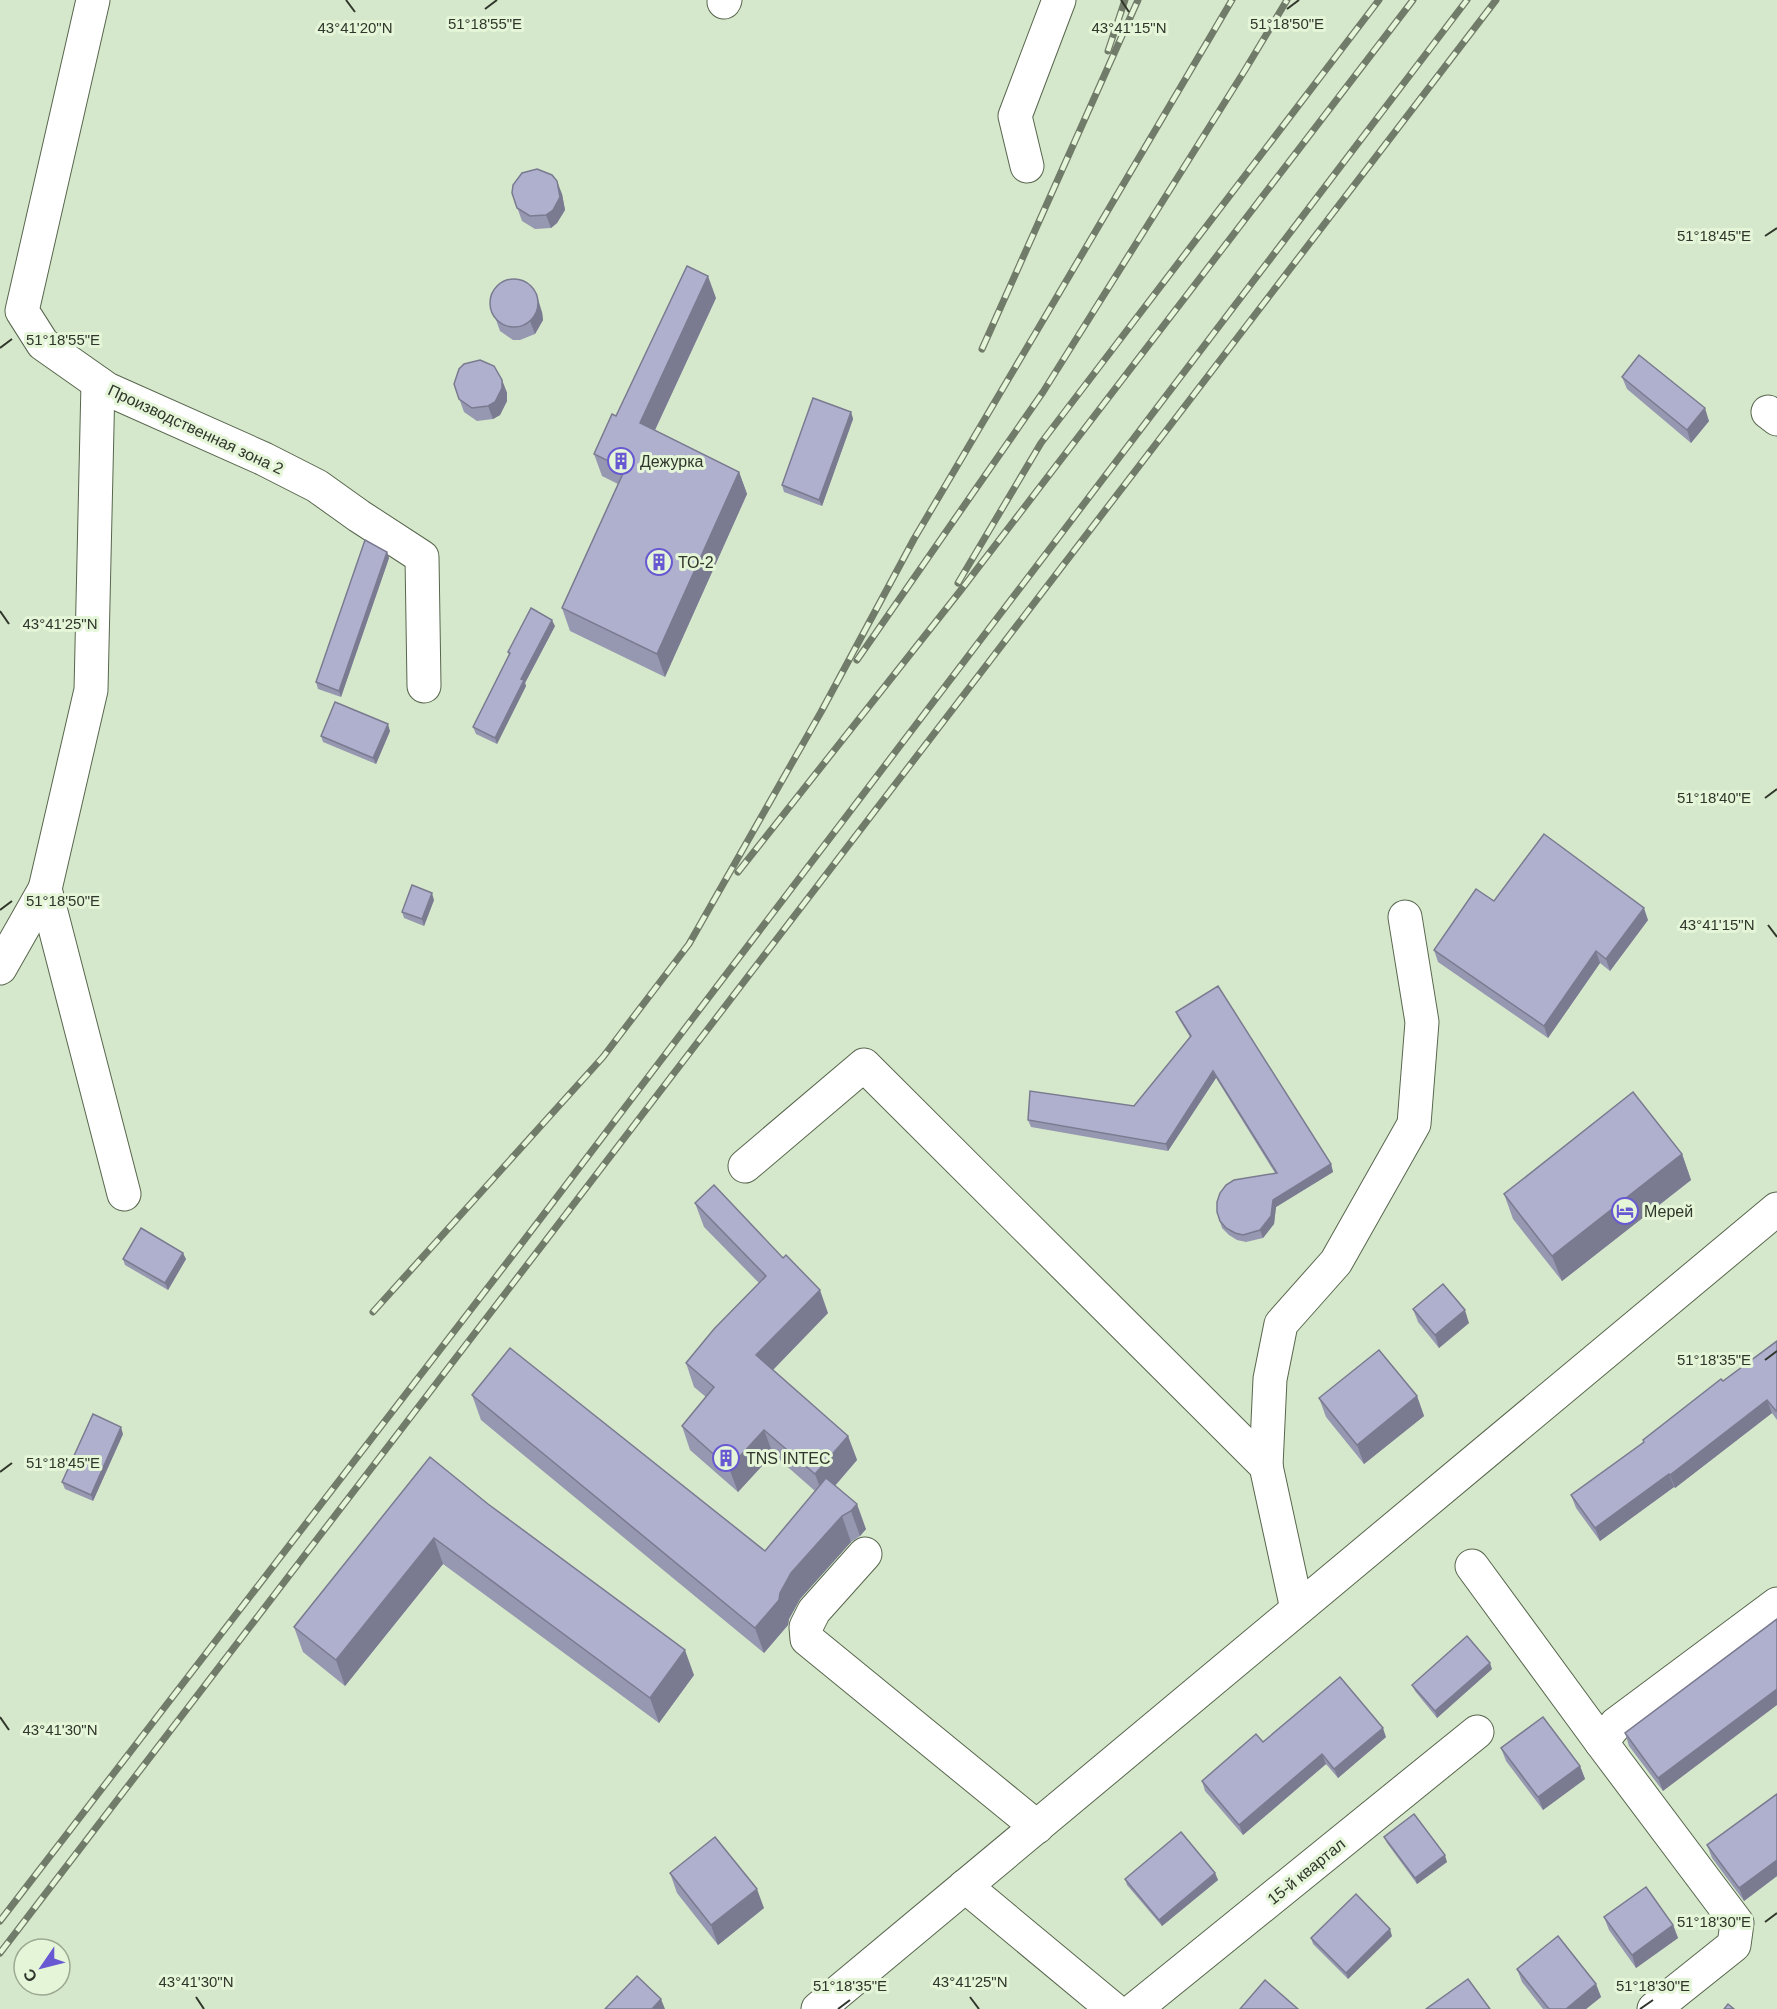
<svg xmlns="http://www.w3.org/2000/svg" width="1777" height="2009" font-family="Arial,sans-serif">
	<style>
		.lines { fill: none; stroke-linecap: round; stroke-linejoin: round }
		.minor-casing { stroke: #57664d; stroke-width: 35 }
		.minor { stroke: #fff; stroke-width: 33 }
		.rail-casing { stroke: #717b69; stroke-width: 7 }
		.rail { stroke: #e4f5d8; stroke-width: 4.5; stroke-dasharray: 14; stroke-linecap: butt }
		.wall { fill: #9697b1 }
		.shaded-wall { fill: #7a7b90 }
		.building { fill: #afb0ce; stroke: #7a7b90; stroke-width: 1.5 }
		.ticks { fill: none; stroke: #30362b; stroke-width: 2 }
		.labels { text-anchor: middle; stroke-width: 6; stroke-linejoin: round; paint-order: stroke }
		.street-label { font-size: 16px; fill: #30362b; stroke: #e4f5d8 }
		.poi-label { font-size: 16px; fill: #30362b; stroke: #e4f5d8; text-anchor: start }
		.ticks-label { font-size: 15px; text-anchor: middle; fill: #30362b; stroke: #e4f5d8; stroke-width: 6; stroke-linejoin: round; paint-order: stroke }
	</style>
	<rect width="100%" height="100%" fill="#d6e8cb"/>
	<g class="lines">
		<defs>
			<g id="minor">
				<polyline points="93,0 22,311 43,344 107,389 264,459 317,486 359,516 422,557 424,686"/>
				<polyline points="724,2 725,0"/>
				<polyline points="1027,166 1015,116 1059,0"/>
				<polyline points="98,383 91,690 45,889 124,1194"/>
				<polyline points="1768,412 1777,419"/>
				<polyline points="0,968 45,889"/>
				<polyline points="745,1166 864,1065 1266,1466 1297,1609"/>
				<polyline points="1266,1466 1270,1379 1281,1324 1336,1262 1414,1124 1422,1022 1405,917"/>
				<polyline points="865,1554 814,1611 806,1627 807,1639 1037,1827"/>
				<polyline points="1472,1566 1601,1742"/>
				<polyline points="965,1886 1113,2009"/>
				<polyline points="818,2009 1777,1209"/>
				<polyline points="1135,2009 1477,1732"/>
				<polyline points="1654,2009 1734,1945 1737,1923 1601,1742 1616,1724 1777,1604"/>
			</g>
		</defs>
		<use href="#minor" class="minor-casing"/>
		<use href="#minor" class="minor"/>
		<defs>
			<g id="rail">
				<polyline points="1108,51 1125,0"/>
				<polyline points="982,349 1138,0"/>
				<polyline points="958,583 1041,443 1379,0"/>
				<polyline points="857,660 1043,392 1245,70 1287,0"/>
				<polyline points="738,872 961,590 1413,0"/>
				<polyline points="373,1312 603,1057 689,944 821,712 914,539 1232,0"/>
				<polyline points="0,1921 509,1260 1467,0"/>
				<polyline points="0,1953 1496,0"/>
			</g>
		</defs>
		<use href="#rail" class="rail-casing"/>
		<use href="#rail" class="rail"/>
	</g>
	<g class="wall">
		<polygon points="512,193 562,194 565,210 557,223 551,228 535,229 522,221"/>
		<polygon points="716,298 655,430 739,472 747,494 665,677 570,631 562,608 618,484 602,476 594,454 616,416"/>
		<polygon points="490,303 542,312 543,320 535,334 520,340 513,340 500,331"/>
		<polygon points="1622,377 1709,421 1691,443 1627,389"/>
		<polygon points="502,380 507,393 507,401 500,415 493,419 477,421 464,412 454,384"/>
		<polygon points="851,412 853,419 822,506 784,492 782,485"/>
		<polygon points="387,552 389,558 341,697 318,689 316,682"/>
		<polygon points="555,626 525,683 526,686 497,744 476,734 473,727 509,655 508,652"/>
		<polygon points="390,731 376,764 323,742 321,736"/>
		<polygon points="434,900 424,926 404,918 402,912"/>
		<polygon points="1494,901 1648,920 1610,971 1600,963 1548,1038 1438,962 1434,950"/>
		<polygon points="1176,1012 1331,1164 1333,1172 1276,1207 1274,1224 1263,1238 1246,1242 1237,1240 1229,1235 1222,1228 1217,1212 1275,1173 1216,1078 1168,1151 1031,1127 1028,1120 1134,1106 1190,1037 1179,1019"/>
		<polygon points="1682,1154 1691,1180 1562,1281 1513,1219 1504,1194"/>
		<polygon points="695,1203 828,1313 773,1370 848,1436 857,1460 835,1486 866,1529 860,1536 851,1542 800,1599 789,1619 788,1625 764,1653 481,1420 472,1395 765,1551 815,1491 773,1454 738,1492 690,1450 682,1426 706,1397 694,1387 686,1363 759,1283 704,1227"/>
		<polygon points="123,1259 186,1259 168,1290 125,1265"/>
		<polygon points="1413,1309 1469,1323 1439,1348 1418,1322"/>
		<polygon points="1777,1341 1777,1420 1772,1413 1675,1488 1674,1487 1600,1541 1576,1508 1571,1495 1644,1442 1643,1440"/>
		<polygon points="1417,1396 1424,1416 1364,1464 1326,1417 1319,1398"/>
		<polygon points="123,1434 93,1501 65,1489 62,1482"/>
		<polygon points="430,1457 694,1675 659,1723 443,1564 345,1686 303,1652 294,1627"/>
		<polygon points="1777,1619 1663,1791 1629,1746 1625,1733"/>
		<polygon points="1492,1669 1437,1718 1415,1691 1412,1685"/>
		<polygon points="1386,1737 1338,1778 1326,1764 1243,1835 1205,1791 1202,1781 1263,1742"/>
		<polygon points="1501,1748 1580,1766 1585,1779 1543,1810 1506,1761"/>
		<polygon points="1777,1794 1777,1876 1744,1901 1712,1858 1707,1845"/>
		<polygon points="1384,1837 1447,1862 1417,1884 1387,1843"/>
		<polygon points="670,1873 764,1908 718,1945 677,1893"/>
		<polygon points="1215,1873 1218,1880 1162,1926 1127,1885 1125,1879"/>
		<polygon points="1604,1917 1673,1925 1678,1938 1636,1968 1609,1930"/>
		<polygon points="1392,1936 1348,1979 1313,1944 1311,1938"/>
		<polygon points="1517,1969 1596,1984 1601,1997 1586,2009 1543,2009 1522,1982"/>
	</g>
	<g class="shaded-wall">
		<polygon points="557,181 562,194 565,210 557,223 551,228 546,215"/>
		<polygon points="708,276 716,298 648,445 640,423"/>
		<polygon points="538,299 542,312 543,320 535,334 530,321"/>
		<polygon points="502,380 507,393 507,401 500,415 493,419 488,406"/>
		<polygon points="1705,408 1709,421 1691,443 1687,430"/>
		<polygon points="851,412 853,419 822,506 819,500"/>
		<polygon points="739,472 747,494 665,677 657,654"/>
		<polygon points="387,552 389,558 341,697 339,691"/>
		<polygon points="552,620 555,626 525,683 526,686 497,744 495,738 521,679"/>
		<polygon points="388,724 390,731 376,764 373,758"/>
		<polygon points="432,893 434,900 424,926 422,919"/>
		<polygon points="1644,908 1648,920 1610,971 1606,959"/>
		<polygon points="1596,951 1600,963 1548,1038 1544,1026"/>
		<polygon points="1213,1071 1216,1078 1168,1151 1166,1144"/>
		<polygon points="1682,1154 1691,1180 1562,1281 1552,1256"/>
		<polygon points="1331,1164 1333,1172 1276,1207 1274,1224 1263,1238 1260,1230 1273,1200"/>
		<polygon points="183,1253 186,1259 168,1290 165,1283"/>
		<polygon points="820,1290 828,1313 764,1379 756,1355"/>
		<polygon points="1465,1310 1469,1323 1439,1348 1435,1335"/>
		<polygon points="1417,1396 1424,1416 1364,1464 1357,1445"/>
		<polygon points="1767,1400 1772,1413 1675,1488 1670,1475"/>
		<polygon points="121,1427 123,1434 93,1501 91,1495"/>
		<polygon points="764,1430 773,1454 738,1492 729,1468"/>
		<polygon points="848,1436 857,1460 824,1498 815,1474"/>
		<polygon points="1669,1474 1674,1487 1600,1541 1595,1528"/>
		<polygon points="857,1504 866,1529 860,1536 851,1511"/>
		<polygon points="842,1516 851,1542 800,1599 789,1619 788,1625 764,1653 755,1628 780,1593 791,1573"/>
		<polygon points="434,1538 443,1564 345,1686 336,1660"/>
		<polygon points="685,1650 694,1675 659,1723 650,1698"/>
		<polygon points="1490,1663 1492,1669 1437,1718 1435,1711"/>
		<polygon points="1777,1689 1777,1705 1663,1791 1658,1778"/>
		<polygon points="1383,1728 1386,1737 1338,1778 1334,1769"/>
		<polygon points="1322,1754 1326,1764 1243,1835 1239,1825"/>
		<polygon points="1580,1766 1585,1779 1543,1810 1538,1797"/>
		<polygon points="1445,1855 1447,1862 1417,1884 1415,1878"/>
		<polygon points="1777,1860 1777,1876 1744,1901 1739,1888"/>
		<polygon points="1215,1873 1218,1880 1162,1926 1159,1920"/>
		<polygon points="757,1889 764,1908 718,1945 711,1925"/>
		<polygon points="1673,1925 1678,1938 1636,1968 1632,1955"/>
		<polygon points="1390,1929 1392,1936 1348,1979 1346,1973"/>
		<polygon points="1596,1984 1601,1997 1586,2009 1566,2009"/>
		<polygon points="661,1999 665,2009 652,2009"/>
	</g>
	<g class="building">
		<polygon points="537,169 552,175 557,181 560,197 553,210 546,215 530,216 517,208 512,193 513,185 522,173"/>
		<polygon points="687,266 708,276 640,423 739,472 657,654 562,608 625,469 594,454 612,414 616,416"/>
		<circle cx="514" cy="303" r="24"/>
		<polygon points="1639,355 1705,408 1687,430 1622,377"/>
		<polygon points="480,360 494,366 502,380 502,388 495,402 488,406 472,408 459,399 454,384 459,369 464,364"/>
		<polygon points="813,398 851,412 819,500 782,485"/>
		<polygon points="365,540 387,552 339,691 316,682"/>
		<polygon points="531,608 552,620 521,679 524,680 495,738 473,727 510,653 508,652"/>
		<polygon points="335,702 388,724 373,758 321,736"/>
		<polygon points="1544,834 1644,908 1606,959 1596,951 1544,1026 1434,950 1476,889 1494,901"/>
		<polygon points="412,885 432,893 422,919 402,912"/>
		<polygon points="1218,986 1331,1164 1273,1200 1271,1216 1260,1230 1243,1235 1235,1233 1226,1228 1220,1221 1217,1212 1217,1202 1220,1193 1226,1185 1234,1180 1277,1173 1213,1071 1166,1144 1028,1120 1030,1091 1134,1106 1191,1036 1176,1012"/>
		<polygon points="1633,1092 1682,1154 1552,1256 1504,1194"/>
		<polygon points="714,1185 783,1258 786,1255 820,1290 756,1355 848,1436 815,1474 764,1430 729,1468 682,1426 714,1387 686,1363 714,1329 766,1276 695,1203"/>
		<polygon points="141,1228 183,1253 165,1283 123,1259"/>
		<polygon points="1443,1284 1465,1310 1435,1335 1413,1309"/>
		<polygon points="1777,1341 1777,1410 1776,1411 1767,1400 1670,1475 1669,1474 1595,1528 1571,1495 1644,1442 1643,1440 1721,1379 1723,1381"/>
		<polygon points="510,1348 765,1551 826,1478 857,1504 851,1511 842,1516 791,1573 780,1593 779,1600 755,1628 472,1395"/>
		<polygon points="1379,1350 1417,1396 1357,1445 1319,1398"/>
		<polygon points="93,1414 121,1427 91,1495 62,1482"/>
		<polygon points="430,1457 488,1504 685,1650 650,1698 434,1538 336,1660 294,1627"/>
		<polygon points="1777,1619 1777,1689 1658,1778 1625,1733"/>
		<polygon points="1467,1636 1490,1663 1435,1711 1412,1685"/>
		<polygon points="1340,1677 1383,1728 1334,1769 1322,1754 1239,1825 1202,1781 1256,1734 1263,1742"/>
		<polygon points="1543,1717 1580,1766 1538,1797 1501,1748"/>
		<polygon points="1777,1794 1777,1860 1739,1888 1707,1845"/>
		<polygon points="1414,1814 1445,1855 1415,1878 1384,1837"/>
		<polygon points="1181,1832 1215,1873 1159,1920 1125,1879"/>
		<polygon points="715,1837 757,1889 711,1925 670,1873"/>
		<polygon points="1646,1887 1673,1925 1632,1955 1604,1917"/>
		<polygon points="1356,1894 1390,1929 1346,1973 1311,1938"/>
		<polygon points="1558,1936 1596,1984 1566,2009 1549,2009 1517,1969"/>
		<polygon points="637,1976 661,1999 652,2009 605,2009"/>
		<polygon points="1468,1979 1490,2009 1426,2009"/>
		<polygon points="1265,1980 1298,2009 1240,2009"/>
		<polygon points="1728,2004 1734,2009 1724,2009"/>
	</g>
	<path class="ticks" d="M346,0L355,12M1121,0L1129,12M485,9L497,0M1287,9L1299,0M1765,236L1777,228M0,348L12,339M0,611L9,624M1765,798L1777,789M0,910L12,901M1768,925L1777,937M1765,1360L1777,1351M0,1472L12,1463M0,1717L9,1730M1765,1922L1777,1913M196,1997L204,2009M970,1997L979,2009M838,2009L850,2000M1640,2009L1653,2000"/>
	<defs>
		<symbol id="building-ring" viewBox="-11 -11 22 22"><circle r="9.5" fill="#e4f5d8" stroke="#6858d2" stroke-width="1.5"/><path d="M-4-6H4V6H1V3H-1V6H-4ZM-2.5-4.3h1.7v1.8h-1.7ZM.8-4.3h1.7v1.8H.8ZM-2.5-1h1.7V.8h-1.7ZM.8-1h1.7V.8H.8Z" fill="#6858d2"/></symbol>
		<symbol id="hotel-ring" viewBox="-11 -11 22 22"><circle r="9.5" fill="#e4f5d8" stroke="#6858d2" stroke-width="1.5"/><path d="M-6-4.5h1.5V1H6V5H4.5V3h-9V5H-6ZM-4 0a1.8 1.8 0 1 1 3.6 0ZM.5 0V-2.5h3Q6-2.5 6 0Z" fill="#6858d2"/></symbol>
	</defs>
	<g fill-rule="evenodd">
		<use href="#building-ring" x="606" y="446" width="30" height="30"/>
		<use href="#building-ring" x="644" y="547" width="30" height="30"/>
		<use href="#hotel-ring" x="1610" y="1196" width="30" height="30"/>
		<use href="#building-ring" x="711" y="1443" width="30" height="30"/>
	</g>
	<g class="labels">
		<g class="street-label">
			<text transform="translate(196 429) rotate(25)" y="6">Производственная зона 2</text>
			<text transform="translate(1306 1871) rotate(-39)" y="6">15-й квартал</text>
		</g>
		<g class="poi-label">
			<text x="640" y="467">Дежурка</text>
			<text x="678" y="568">ТО-2</text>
			<text x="1644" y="1217">Мерей</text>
			<text x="746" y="1464">TNS INTEC</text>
		</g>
	</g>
	<g class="ticks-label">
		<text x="485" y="29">51°18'55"E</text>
		<text x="1287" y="29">51°18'50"E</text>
		<text x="1129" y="33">43°41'15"N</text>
		<text x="355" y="33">43°41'20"N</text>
		<text x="1714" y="241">51°18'45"E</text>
		<text x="63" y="345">51°18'55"E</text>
		<text x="60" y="629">43°41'25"N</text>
		<text x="1714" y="803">51°18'40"E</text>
		<text x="63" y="906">51°18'50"E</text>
		<text x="1717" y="930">43°41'15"N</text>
		<text x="1714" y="1365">51°18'35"E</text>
		<text x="63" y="1468">51°18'45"E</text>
		<text x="60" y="1735">43°41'30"N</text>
		<text x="1714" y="1927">51°18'30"E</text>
		<text x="196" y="1987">43°41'30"N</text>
		<text x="970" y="1987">43°41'25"N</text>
		<text x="850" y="1991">51°18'35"E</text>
		<text x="1653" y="1991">51°18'30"E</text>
	</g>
	<g transform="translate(42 1967) rotate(235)"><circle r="28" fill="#e4f5d8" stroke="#9ca993" stroke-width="1.5"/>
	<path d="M0-4.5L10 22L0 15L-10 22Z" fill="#6858d2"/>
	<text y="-9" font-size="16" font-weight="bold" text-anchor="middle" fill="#30362b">С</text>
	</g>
</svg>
